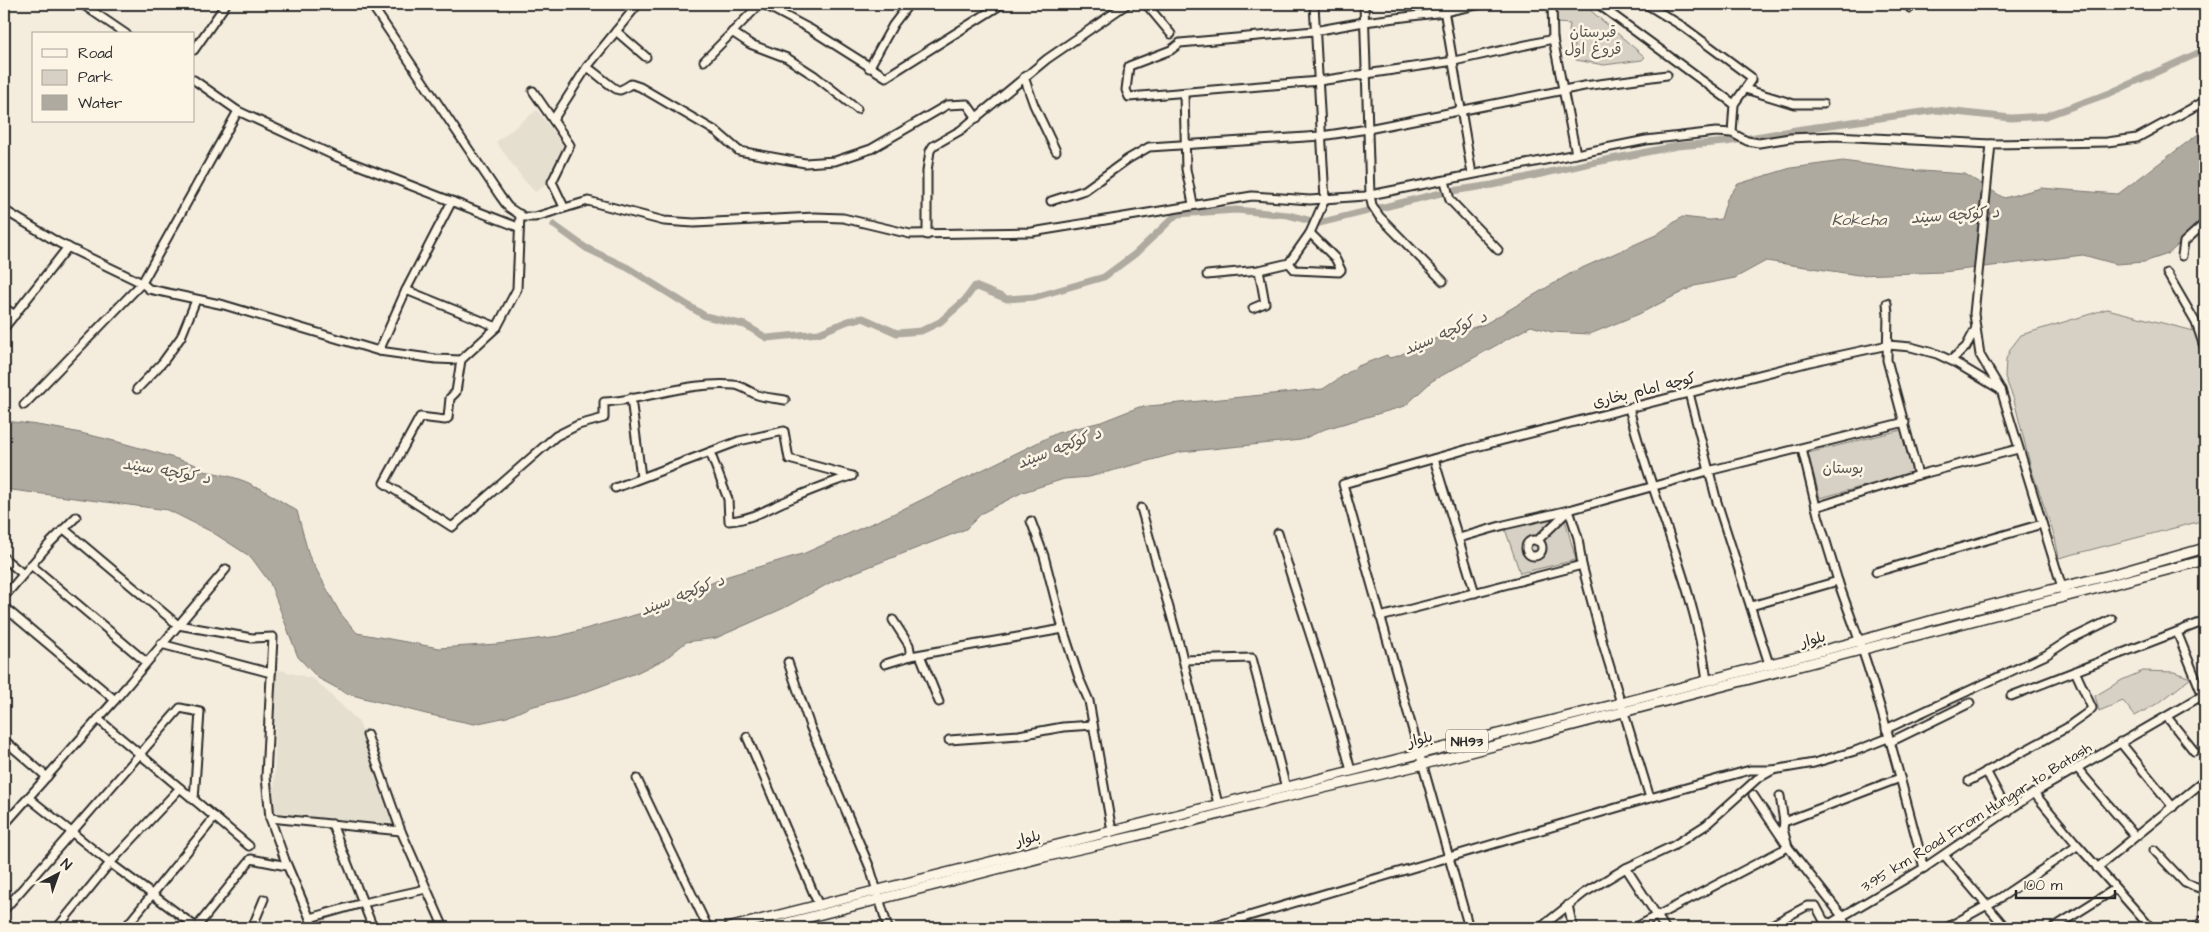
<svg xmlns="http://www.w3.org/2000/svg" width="2209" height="932" font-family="'Architects Daughter','Playpen Sans Arabic',sans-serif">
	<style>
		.built { fill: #e5dfd0 }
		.green { fill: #d6d1c4; stroke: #807e78 }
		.water { fill: #afaaa0; stroke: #7a7771 }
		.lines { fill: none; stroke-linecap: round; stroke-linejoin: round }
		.canal { stroke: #afaaa0; stroke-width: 7 }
		.minor-casing { stroke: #2b2b2b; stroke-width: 11 }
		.major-casing { stroke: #2b2b2b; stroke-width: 12 }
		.minor { stroke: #fcf5e5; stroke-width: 7 }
		.major { stroke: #fcf5e5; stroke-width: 9 }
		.labels { text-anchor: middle; stroke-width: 5; stroke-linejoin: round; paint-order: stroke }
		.shield { fill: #fcf5e5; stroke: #6a6863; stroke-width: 1 }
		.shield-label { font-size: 14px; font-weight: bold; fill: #2b2b2b }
		.park-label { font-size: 15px; fill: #565451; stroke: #fcf5e5 }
		.street-label { font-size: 15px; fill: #2b2b2b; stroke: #fcf5e5 }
		.water-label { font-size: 16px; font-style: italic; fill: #595754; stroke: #fcf5e5 }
	</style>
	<rect width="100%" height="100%" fill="#f4edde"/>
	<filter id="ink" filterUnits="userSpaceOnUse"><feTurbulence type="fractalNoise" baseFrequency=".02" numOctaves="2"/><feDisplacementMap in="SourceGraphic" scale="10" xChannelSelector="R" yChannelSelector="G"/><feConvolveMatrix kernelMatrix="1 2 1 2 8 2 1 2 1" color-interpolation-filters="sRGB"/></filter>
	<g filter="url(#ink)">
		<g class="built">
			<polygon points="537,110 568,151 551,182 535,192 523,179 496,142"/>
			<polygon points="276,669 314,679 359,722 397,827 274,814"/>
		</g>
		<g class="green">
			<polygon points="1555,4 1583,4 1645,57 1642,60 1604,65 1576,60 1572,33 1569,32 1570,24 1556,23"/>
			<polygon points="2107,309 2194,331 2205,368 2205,520 2059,558 2055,538 2031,468 2014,400 2005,377 2006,359 2011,348 2021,335"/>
			<polygon points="1901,430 1913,473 1820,498 1808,453"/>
			<polygon points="1564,516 1576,560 1520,573 1505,529"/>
			<polygon points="2143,671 2174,672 2191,678 2160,702 2135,716 2123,701 2099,711 2095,696 2122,680"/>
		</g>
		<path class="water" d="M2205,129V215L2194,231L2168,254L2144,262L2116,264L2083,255L1943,272L1858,275L1766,261L1735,278L1694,286L1639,314L1590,334L1552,332L1531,326L1432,381L1405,406L1325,429L1301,440L1181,452L1089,477L1064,479L1023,492L982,513L966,529L835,580L784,608L716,638L686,642L665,659L636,673L577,695L530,707L507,717L474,724L426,714L348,694L318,678L298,657L270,583L251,557L212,532L168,510L4,489V421C69,427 134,445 196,465L197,470C216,473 234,476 251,484L253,487L260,488L297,511L309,556L340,613L357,633L439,648L497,644L560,636L642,613L728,576L805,553L895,513L1057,433L1101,422L1139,407L1323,389L1358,366L1387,355L1389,358L1398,356L1425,342L1485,324L1573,272L1656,235L1682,217L1709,220L1721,219L1727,199L1738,184L1791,168L1843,161L1907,170L1965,174L2004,198L2041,188L2118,194Z"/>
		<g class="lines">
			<polyline class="canal" points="554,225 586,248 628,268 705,316 745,325 767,338 819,333 848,321 863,318 897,333 921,331 940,322 964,301 975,286 1007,299 1035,297 1104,277 1135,254 1177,214 1236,210 1288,215 1319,223 1445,192 1492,185 1586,164 1677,146 1726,142 1802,129 1937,110 2011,118 2046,116 2110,93 2205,50"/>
			<defs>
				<g id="minor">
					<polyline points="82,4 126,34"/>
					<polyline points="371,4 500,196 508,207 523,217 535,217 588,201 664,221 694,223 815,217 843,218 910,234 1032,232 1252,196 1310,200 1365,196 1646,140 1716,132 1732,133 1747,141 1759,143 1790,138 1835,136 1991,144 2107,142 2137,138 2205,101"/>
					<polyline points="763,4 810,29 886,77 1002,4"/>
					<polyline points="1146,4 1171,34"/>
					<polyline points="1364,4 1370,195 1372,205 1379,216 1443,281"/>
					<polyline points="1443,4 1472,174"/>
					<polyline points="1481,4 1444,12 1364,22 1314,31 1180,43 1171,50 1129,66 1126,90 1129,97 1319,81 1454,61 1553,39"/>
					<polyline points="1552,4 1553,39 1576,154"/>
					<polyline points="1598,4 1734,104"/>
					<polyline points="1646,4 1682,26 1751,77 1751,80 1734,104 1732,133"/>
					<polyline points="1910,8 1912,4"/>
					<polyline points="616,31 646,57"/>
					<polyline points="732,32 750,44 787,58 815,76 857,109"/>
					<polyline points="194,50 226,4"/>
					<polyline points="704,61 760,4"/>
					<polyline points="587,67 638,4"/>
					<polyline points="869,68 893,25 909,4"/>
					<polyline points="1024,77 1034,105 1056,151"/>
					<polyline points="194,80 238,111 337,157 518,227"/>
					<polyline points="1745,89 1794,104 1823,104"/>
					<polyline points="533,91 553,120"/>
					<polyline points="1184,94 1186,169 1193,204"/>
					<polyline points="1991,144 1974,314 1980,355 2001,390 2065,597"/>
					<polyline points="1445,181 1450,200 1498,250"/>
					<polyline points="1051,201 1085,190 1128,159 1149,147 1321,136 1368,129 1584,86 1667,75"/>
					<path d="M564,207L552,182L570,145L553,120L587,67C594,71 615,91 620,90C623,89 628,86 631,84L640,87L717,132L739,151L805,163L835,161L871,149L947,105L967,104L977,118"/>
					<polyline points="4,210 59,243 142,283 149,289 224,305 379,351 436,359 461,360 497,327 517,289 520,214"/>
					<polyline points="927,235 927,171 930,151 933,146 961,130 1047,59 1127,4"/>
					<polyline points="2182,256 2184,242 2205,223"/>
					<polyline points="1289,263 1295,270 1339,272 1341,270 1335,258 1310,233"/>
					<polyline points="2167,273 2196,323 2205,349"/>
					<polyline points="1207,275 1259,270 1289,263 1310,233 1325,199 1314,4"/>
					<polyline points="406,290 497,327"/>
					<polyline points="1887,303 1888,314 1887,360 1918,475"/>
					<polyline points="4,308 15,315"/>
					<polyline points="1253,308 1265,303 1259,270"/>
					<polyline points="4,328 68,247"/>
					<polyline points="379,351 406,290 452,201"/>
					<path d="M461,360L456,392L450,398L448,418L445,420L420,417L384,483L452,527L556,436L578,425L604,418V402C647,400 690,381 734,385C741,385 748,391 755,394C764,398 775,398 785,400"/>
					<polyline points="1951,360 1966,347 1976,328"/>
					<polyline points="137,389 163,362 181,337 196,300"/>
					<polyline points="1689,393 1717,502 1769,664"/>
					<polyline points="631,398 641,477"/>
					<polyline points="24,405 142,283 238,111"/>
					<path d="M1629,408C1652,500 1695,586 1707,680"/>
					<polyline points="1802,449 1818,515 1838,581"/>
					<path d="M710,452L728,499L729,521C748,520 764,511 781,503C805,493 827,483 852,476"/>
					<polyline points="1434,459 1475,593"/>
					<polyline points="615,488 739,441 784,431 789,459 852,476"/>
					<polyline points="1816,507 1918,475 2018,449"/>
					<polyline points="1141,508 1180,647 1218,804"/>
					<polyline points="1031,521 1044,556 1063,629 1079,678 1089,701 1112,831"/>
					<polyline points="64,529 178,625 252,638 273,637 266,777 270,818 285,860 314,928"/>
					<path d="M1278,533C1301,612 1331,690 1351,771"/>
					<polyline points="1459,538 1504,525 1569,510 1708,471 1905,422"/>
					<circle cx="1534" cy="548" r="8"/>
					<polyline points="1537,541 1569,510 1578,538 1582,565 1603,644 1650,798"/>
					<polyline points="4,558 23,574"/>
					<polyline points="31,565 146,662"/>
					<polyline points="1876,572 2042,524"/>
					<polyline points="4,597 50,543 76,517"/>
					<path d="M1751,606L1838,581C1845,602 1853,622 1860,643C1885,717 1904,792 1924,868"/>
					<polyline points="4,607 115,700"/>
					<polyline points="1380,617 1582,565"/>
					<polyline points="893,620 909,645 911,656"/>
					<polyline points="2177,632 2203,696"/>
					<polyline points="161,644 271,673"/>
					<polyline points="920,655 939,702"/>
					<polyline points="1183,660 1252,658 1286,788"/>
					<polyline points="788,662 810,726 870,868 888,928"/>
					<polyline points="885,664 911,656 1063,629"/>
					<polyline points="2011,696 2205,621"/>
					<polyline points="2167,717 2194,751"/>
					<polyline points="98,719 249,846"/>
					<polyline points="1886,729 2046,655 2069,640 2112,619"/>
					<polyline points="367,735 401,831 444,928"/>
					<polyline points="747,737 819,906"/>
					<polyline points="4,740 47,777"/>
					<polyline points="949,740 1019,735 1063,727 1093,725"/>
					<polyline points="1890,742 1970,703"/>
					<polyline points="2120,742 2173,807"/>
					<polyline points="2077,768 2135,836"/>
					<polyline points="1986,771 2008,812"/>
					<polyline points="637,779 708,928"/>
					<path d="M1969,781L2068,727C2074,721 2088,714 2092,708L2075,671"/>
					<polyline points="2034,793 2074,841 2151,928"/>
					<polyline points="1780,796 1784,822"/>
					<polyline points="29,798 110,863 196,927"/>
					<polyline points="270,818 401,831"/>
					<polyline points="332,824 373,928"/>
					<polyline points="4,825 115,700 226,569"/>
					<polyline points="2154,850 2185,883 2205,890"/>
					<polyline points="1944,855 2006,928"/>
					<polyline points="1626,868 1665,928"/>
					<polyline points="2097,868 2205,780"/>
					<polyline points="1568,905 1573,928"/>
					<polyline points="4,910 180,708 200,712 194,800"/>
					<polyline points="310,918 363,903 426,889"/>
					<polyline points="57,928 110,863 180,788"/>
					<polyline points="125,928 215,817"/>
					<polyline points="196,928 251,859 287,866"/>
					<polyline points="252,928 264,899"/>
					<polyline points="1208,928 1650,798 1750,770 1773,770"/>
					<polyline points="1469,928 1343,484 1468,449 1810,362 1888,345 1911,347 1937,354 1956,363 2001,390"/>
					<polyline points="1540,928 1584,893 1626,868 1673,846 1706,825 1757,779 1773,770 1814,763 1855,751 1888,738"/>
					<polyline points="1634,928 1788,847 1753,795"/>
					<polyline points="1766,928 1807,906 1816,906 1824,921 1831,923 1924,868 2034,793 2205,694"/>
					<polyline points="1847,928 1842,916 1788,847 1783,829 1784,822 1900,778"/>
					<polyline points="1946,928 2000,898 2077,846"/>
					<polyline points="2053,928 2115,889"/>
					<polyline points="2196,928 2205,918"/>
				</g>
				<g id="major">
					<polyline points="4,923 10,928"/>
					<polyline points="728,928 1621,703 1859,641 1944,617 2114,574 2205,548"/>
					<polyline points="767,928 1044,857 1136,836 1273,800 1424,764 2205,560"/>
				</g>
			</defs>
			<use href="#minor" class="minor-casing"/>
			<use href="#major" class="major-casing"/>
			<use href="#minor" class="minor"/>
			<use href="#major" class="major"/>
		</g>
	</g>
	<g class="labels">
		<rect class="shield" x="1446" y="729.5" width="42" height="23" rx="4"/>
		<g class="shield-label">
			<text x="1467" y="746">NH93</text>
		</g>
		<g class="park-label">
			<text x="1593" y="37">قبرستان<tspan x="1593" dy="17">قروغ اول</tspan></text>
			<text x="1843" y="473">بوستان</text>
		</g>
		<g class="street-label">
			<text transform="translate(1644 390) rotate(-14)" y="5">کوچه امام بخاری</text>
			<text transform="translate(1813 639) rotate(-15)" y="5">بلوار</text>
			<text transform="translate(1420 739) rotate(-14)" y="5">بلوار</text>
			<text transform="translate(1976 817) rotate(-32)" y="5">3.95 km Road From Hungar to Batash</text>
			<text transform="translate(1028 838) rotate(-14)" y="5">بلوار</text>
		</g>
		<g class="water-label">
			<text transform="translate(1955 214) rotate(-4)" y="6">د کوکچه سیند</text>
			<text x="1859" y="225">Kokcha</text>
			<text transform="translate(1445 332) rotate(-23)" y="6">د کوکچه سیند</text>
			<text transform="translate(1059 447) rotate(-21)" y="6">د کوکچه سیند</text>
			<text transform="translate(167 470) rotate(10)" y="6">د کوکچه سیند</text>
			<text transform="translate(682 594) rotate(-21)" y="6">د کوکچه سیند</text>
		</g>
	</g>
	<rect width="2209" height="932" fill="none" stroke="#fcf5e5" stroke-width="20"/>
	<rect x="10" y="10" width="2189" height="912" fill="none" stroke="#2b2b2b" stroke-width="2" filter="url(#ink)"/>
	<rect x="32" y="32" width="162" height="90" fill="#fcf5e5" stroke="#a8a49b"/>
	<rect x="42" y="49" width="25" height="8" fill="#fcf5e5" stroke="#a8a49b"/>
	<text x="78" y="58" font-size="15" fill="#2b2b2b">Road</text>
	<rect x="42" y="70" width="25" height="15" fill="#d6d1c4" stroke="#a8a49b"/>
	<text x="78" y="82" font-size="15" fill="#2b2b2b">Park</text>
	<rect x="42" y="95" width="25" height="15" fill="#afaaa0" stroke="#a8a49b"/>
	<text x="78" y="108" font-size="15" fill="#2b2b2b">Water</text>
	<g transform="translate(58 874) rotate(41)" stroke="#fcf5e5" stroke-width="4" paint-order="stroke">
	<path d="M0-4L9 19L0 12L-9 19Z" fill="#2b2b2b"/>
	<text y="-8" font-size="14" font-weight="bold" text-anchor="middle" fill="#2b2b2b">N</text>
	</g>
	<path d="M2016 890v8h99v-8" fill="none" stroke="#2b2b2b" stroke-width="2.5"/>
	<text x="2024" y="890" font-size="15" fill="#2b2b2b" stroke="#fcf5e5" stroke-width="4" paint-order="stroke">100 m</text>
</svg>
